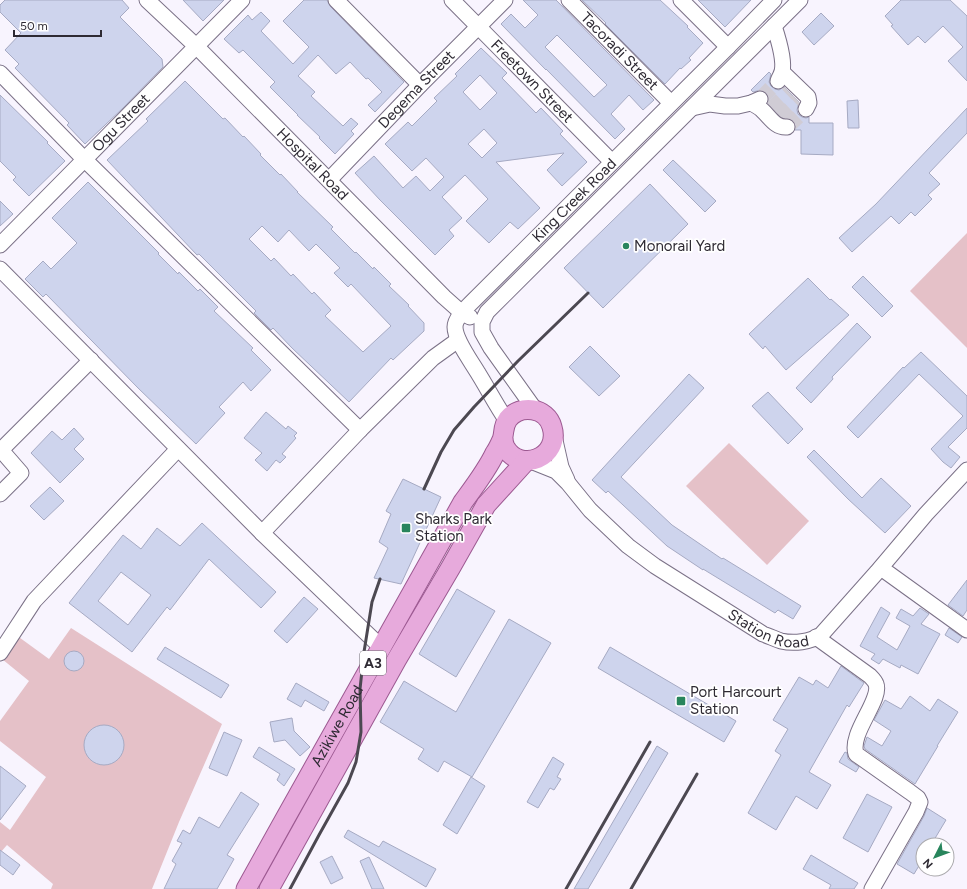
<svg xmlns="http://www.w3.org/2000/svg" width="967" height="889" font-family="Figtree,sans-serif">
	<style>
		.green { fill: #e5c1c8 }
		.building { fill: #ced4ed; stroke: #a6aac3; fill-rule: evenodd }
		.lines { fill: none; stroke-linecap: round; stroke-linejoin: round }
		.minor-tunnel { stroke: #d0ccd5; stroke-width: 15; stroke-dasharray: 15 8; stroke-linecap: butt }
		.minor-casing { stroke: #7b7187; stroke-width: 17 }
		.major-casing { stroke: #9c5991; stroke-width: 21 }
		.minor { stroke: #fff; stroke-width: 15 }
		.major { stroke: #e7aadc; stroke-width: 19 }
		.rail { stroke: #4c4851; stroke-width: 3 }
		.poi-dot { fill: #28855c; stroke: #fff; stroke-width: 1.5 }
		.labels { text-anchor: middle; stroke-width: 3.5; stroke-linejoin: round; paint-order: stroke }
		.shield { fill: #fff; stroke: #6d6a70; stroke-width: 1 }
		.shield-label { font-size: 14px; font-weight: bold; fill: #2e2a33 }
		.street-label { font-size: 15px; fill: #2e2a33; stroke: #fff }
		.poi-label { font-size: 15px; fill: #2e2a33; stroke: #fff; text-anchor: start }
	</style>
	<rect width="100%" height="100%" fill="#f8f4fe"/>
	<g class="green">
		<polygon points="967,233 967,348 910,291"/>
		<polygon points="729,443 809,521 767,565 686,486"/>
		<polygon points="71,628 222,724 179,822 152,889 51,889 53,884 7,845 0,853 0,822 10,830 46,777 0,741 0,721 29,681 2,659 16,635 49,659"/>
	</g>
	<g class="building">
		<polygon points="5,0 122,0 129,8 120,17 162,59 163,67 123,108 85,144 67,125 69,123 15,68 19,64 5,50 21,33 0,12 0,5"/>
		<polygon points="183,0 224,0 203,21"/>
		<polygon points="304,0 327,0 330,6 404,82 375,112 368,105 382,92 368,78 366,79 350,62 336,74 318,55 298,76 315,92 311,96 343,126 351,118 358,124 351,131 354,134 335,154 319,138 320,137 297,115 298,115 270,87 275,82 243,50 239,53 224,39 248,15 252,20 261,12 270,21 261,31 293,64 309,47 283,21"/>
		<path d="M523,0H556L654,100L643,110L629,95L611,114L625,129L615,139L546,69V70L501,24L511,14L525,28L538,15ZM557,35L607,85L594,97L545,47Z"/>
		<polygon points="582,0 660,0 688,26 687,27 703,43 689,58 691,60 681,69 680,68 665,84 605,24 606,23"/>
		<polygon points="698,0 751,0 725,27"/>
		<polygon points="901,0 950,0 967,16 967,81 948,61 963,47 943,26 925,43 918,36 908,45 891,26 893,25 885,16"/>
		<polygon points="821,13 834,26 814,45 802,32"/>
		<path d="M481,48L507,73L502,78L536,113L541,108L563,131L560,134L587,162L562,186L547,170L564,153L496,162L540,208L518,229L510,222L489,243L466,221L488,199L465,175L442,197L462,218L449,230L454,236L435,255L380,200L355,173L374,156L403,188L416,176L430,191L444,177L426,158L412,171L385,144L408,122L412,126L437,101L434,98L457,76L455,74ZM480,75L497,93L480,110L463,92ZM484,129L497,143L482,158L468,144Z"/>
		<polygon points="769,72 771,74 769,82 771,86 775,89 779,90 784,87 799,102 797,110 798,114 802,117 806,118 809,117 809,123 833,123 833,155 801,154 801,130 795,130 796,127 795,123 792,120 781,116 768,103 769,100 768,96 766,92 761,90 753,92 751,90"/>
		<path d="M185,81L223,119L225,118L243,137L244,136L261,154L260,155L280,175L281,174L298,192H297L333,227L331,229L355,253L356,252L373,269L374,267L391,284L389,286L409,305L408,306L424,323V331L393,360L391,358L349,402L292,348L273,328L271,330L254,313L256,311L199,254L197,255L107,160L148,121L146,119ZM262,226L278,242L289,230L309,251L316,244L340,268L334,273L348,287L351,284L391,326L363,352L325,316L331,310L314,292L312,294L293,274L291,276L274,258L271,261L249,239Z"/>
		<polygon points="0,95 48,142 47,143 65,161 29,196 13,180 16,177 0,161"/>
		<polygon points="858,100 859,128 848,128 847,101"/>
		<polygon points="967,108 967,133 929,173 940,184 928,195 932,199 915,216 911,212 899,224 891,216 852,252 839,238 876,204"/>
		<polygon points="673,160 716,201 705,212 663,170"/>
		<polygon points="88,182 159,253 158,254 178,274 179,272 198,291 200,289 218,307 214,311 253,348 251,350 271,370 251,391 243,382 219,407 225,413 196,444 138,388 46,294 43,297 25,279 43,261 51,269 77,243 52,218"/>
		<polygon points="650,184 688,224 603,308 564,268"/>
		<polygon points="0,201 13,214 0,226"/>
		<polygon points="863,276 893,306 882,317 852,287"/>
		<polygon points="808,278 830,300 831,299 849,315 786,370 765,346 763,349 749,334"/>
		<polygon points="857,323 871,337 832,377 833,379 811,403 796,388"/>
		<polygon points="590,346 620,376 599,396 569,367"/>
		<polygon points="921,352 967,396 967,428 948,447 960,457 951,468 943,462 931,449 963,416 919,374 858,438 847,427 903,367 904,368"/>
		<polygon points="689,374 704,388 621,477 672,525 722,559 723,558 801,606 793,619 778,610 775,613 703,569 703,570 667,546 608,491 606,493 592,480"/>
		<polygon points="768,392 803,429 788,444 752,406"/>
		<polygon points="266,412 286,429 288,426 297,433 294,436 296,438 282,454 286,457 280,463 276,460 267,471 255,460 262,453 244,438"/>
		<polygon points="74,428 84,439 74,449 84,459 60,483 31,453 52,431 62,440"/>
		<polygon points="814,450 862,498 881,478 911,506 885,533 848,499 807,457"/>
		<polygon points="403,479 441,497 401,584 374,578 388,548 379,542 391,514 386,511"/>
		<polygon points="50,487 64,501 44,520 30,506"/>
		<path d="M202,523L276,592L261,608L209,559L170,610L167,607L132,652L69,603L123,535L141,549L157,528L180,546ZM121,572L151,595L128,625L98,601Z"/>
		<polygon points="967,580 967,610 963,616 948,605"/>
		<polygon points="457,589 495,611 456,677 419,654"/>
		<polygon points="304,597 318,609 287,643 274,631"/>
		<polygon points="881,607 890,613 877,637 897,650 910,626 896,618 901,609 913,616 920,608 929,614 921,624 940,634 918,674 901,665 900,668 883,659 879,664 871,659 875,654 860,646"/>
		<polygon points="509,619 551,643 472,777 444,761 438,772 418,759 424,749 380,722 404,681 456,712"/>
		<polygon points="949,628 962,637 958,643 945,635"/>
		<polygon points="165,647 229,685 221,698 157,659"/>
		<polygon points="610,647 736,721 724,742 598,668"/>
		<circle cx="74" cy="661" r="10"/>
		<polygon points="841,666 864,683 849,707 847,705 809,772 831,785 817,809 796,796 776,830 748,813 781,755 775,751 788,729 773,720 799,677 813,685 816,680 828,688"/>
		<polygon points="296,683 329,702 324,711 305,700 301,707 287,699"/>
		<polygon points="910,696 930,711 938,699 958,712 937,746 938,746 915,784 865,749 864,746 867,737 882,746 891,731 874,720 885,700 901,709"/>
		<polygon points="292,718 294,731 310,747 300,756 285,740 274,742 270,722"/>
		<circle cx="104" cy="745" r="20"/>
		<polygon points="224,732 242,740 227,776 209,768"/>
		<polygon points="657,746 668,753 588,889 574,889"/>
		<polygon points="259,747 295,769 284,786 277,780 280,774 253,757"/>
		<polygon points="845,752 847,753 848,759 859,767 856,772 839,762"/>
		<polygon points="553,757 564,764 557,777 561,779 554,790 550,788 538,808 527,802"/>
		<polygon points="0,766 26,786 0,820"/>
		<polygon points="471,777 485,786 457,834 443,825"/>
		<polygon points="241,792 259,804 227,855 234,859 217,889 164,889 176,864 172,861 182,843 177,841 183,830 190,834 199,817 219,828"/>
		<polygon points="867,794 892,807 868,852 843,838"/>
		<polygon points="927,808 946,820 931,845 923,845 923,859 914,874 897,864 924,816"/>
		<polygon points="348,830 379,847 383,841 436,869 426,887 344,837"/>
		<polygon points="0,850 20,865 13,875 0,865"/>
		<polygon points="811,855 858,883 854,889 829,889 831,885 803,869"/>
		<polygon points="332,856 343,878 331,884 320,862"/>
		<polygon points="369,857 384,889 372,889 360,861"/>
	</g>
	<g class="lines">
		<g class="minor-tunnel">
			<polyline points="760,99 778,81"/>
			<polyline points="770,110 789,92"/>
			<polyline points="779,119 798,101"/>
			<polyline points="787,127 806,109"/>
		</g>
		<defs>
			<g id="minor">
				<path id="s1" d="M147,0L197,47L444,297L462,313L470,317"/>
				<polyline points="336,0 420,85"/>
				<path id="s2" d="M452,0L612,162"/>
				<path id="s3" d="M569,0L671,103"/>
				<polyline points="681,0 728,47"/>
				<path d="M774,26C778,38 785,60 782,72C781,75 779,78 778,81"/>
				<polyline points="782,72 808,97 809,103 806,109"/>
				<polyline points="0,73 84,159 360,430"/>
				<path d="M751,103C755,105 759,107 762,110C770,117 775,128 787,127"/>
				<polyline points="692,108 710,104 725,106 738,106 751,103 760,99"/>
				<path id="s4" d="M329,180L420,85L505,0"/>
				<path id="s5" d="M0,245L242,0"/>
				<polyline points="0,269 262,533 382,648"/>
				<polyline points="536,411 491,348 482,332 482,322 487,312 800,0"/>
				<path id="s6" d="M507,421C496,405 488,389 478,373C471,361 455,340 455,327C455,319 464,310 470,304L728,47L774,0"/>
				<polyline points="554,436 561,467 567,480"/>
				<path id="s7" d="M531,461L556,471L568,483L590,510L628,546L655,566L763,634C769,636 775,639 781,641C794,644 810,642 821,635L877,572L926,514L967,470"/>
				<polyline points="0,494 21,473 1,450 91,360"/>
				<polyline points="262,533 360,430 433,358 458,340"/>
				<polyline points="881,568 967,630"/>
				<path d="M816,637L870,676C872,678 875,681 876,684C882,700 849,733 856,754L910,792L918,798L920,802L916,812L872,889"/>
				<polyline points="0,653 34,601 178,449"/>
			</g>
			<g id="major">
				<path id="s8" d="M246,889L286,817L463,502C474,487 487,470 495,453C498,449 500,444 502,440C505,432 502,428 508,419C520,404 547,407 552,427C561,457 520,474 505,447C504,445 503,441 503,438"/>
				<polyline points="269,889 397,659 451,567 486,505 526,461"/>
			</g>
		</defs>
		<use href="#minor" class="minor-casing"/>
		<use href="#major" class="major-casing"/>
		<use href="#minor" class="minor"/>
		<use href="#major" class="major"/>
		<g class="rail">
			<polyline points="424,489 441,452 454,430 474,407 518,361 588,293"/>
			<polyline points="290,889 319,835 348,783 356,762 361,732 360,689 364,652 372,602 380,579"/>
			<polyline points="566,889 650,742"/>
			<polyline points="631,889 697,774"/>
		</g>
	</g>
	<g class="poi-dot">
		<circle cx="626" cy="246" r="4"/>
		<rect x="401" y="523" width="10" height="10" rx="2"/>
		<rect x="676" y="696" width="10" height="10" rx="2"/>
	</g>
	<g class="labels">
		<rect class="shield" x="360" y="651" width="26" height="24" rx="3"/>
		<g class="shield-label">
			<text x="373" y="668">A3</text>
		</g>
		<g class="street-label">
			<text dy="5" stroke="none"><textPath href="#s3" startOffset="72">Tacoradi Street</textPath></text>
			<text dy="5" stroke="none"><textPath href="#s2" startOffset="114">Freetown Street</textPath></text>
			<text dy="5" stroke="none"><textPath href="#s4" startOffset="126">Degema Street</textPath></text>
			<text dy="5" stroke="none"><textPath href="#s5" startOffset="172">Ogu Street</textPath></text>
			<text dy="5" stroke="none"><textPath href="#s1" startOffset="233">Hospital Road</textPath></text>
			<text dy="5" stroke="none"><textPath href="#s6" startOffset="283">King Creek Road</textPath></text>
			<text dy="5" stroke="none"><textPath href="#s7" startOffset="296">Station Road</textPath></text>
			<text dy="5" stroke="none"><textPath href="#s8" startOffset="187">Azikiwe Road</textPath></text>
		</g>
		<g class="poi-label">
			<text x="634" y="251">Monorail Yard</text>
			<text x="415" y="524">Sharks Park<tspan x="415" dy="17">Station</tspan></text>
			<text x="690" y="697">Port Harcourt<tspan x="690" dy="17">Station</tspan></text>
		</g>
	</g>
	<g transform="translate(935 857) rotate(228)"><circle r="19" fill="#ffffff" stroke="#abaaad"/>
	<path d="M0-3L7 15L0 10L-7 15Z" fill="#28855c"/>
	<text y="-6" font-size="11" font-weight="bold" text-anchor="middle" fill="#2e2a33">N</text>
	</g>
	<path d="M14 30v6h87v-6" fill="none" stroke="#2e2a33" stroke-width="2"/>
	<text x="20" y="30" font-size="12" fill="#2e2a33" stroke="#ffffff" stroke-width="3" paint-order="stroke">50 m</text>
</svg>
